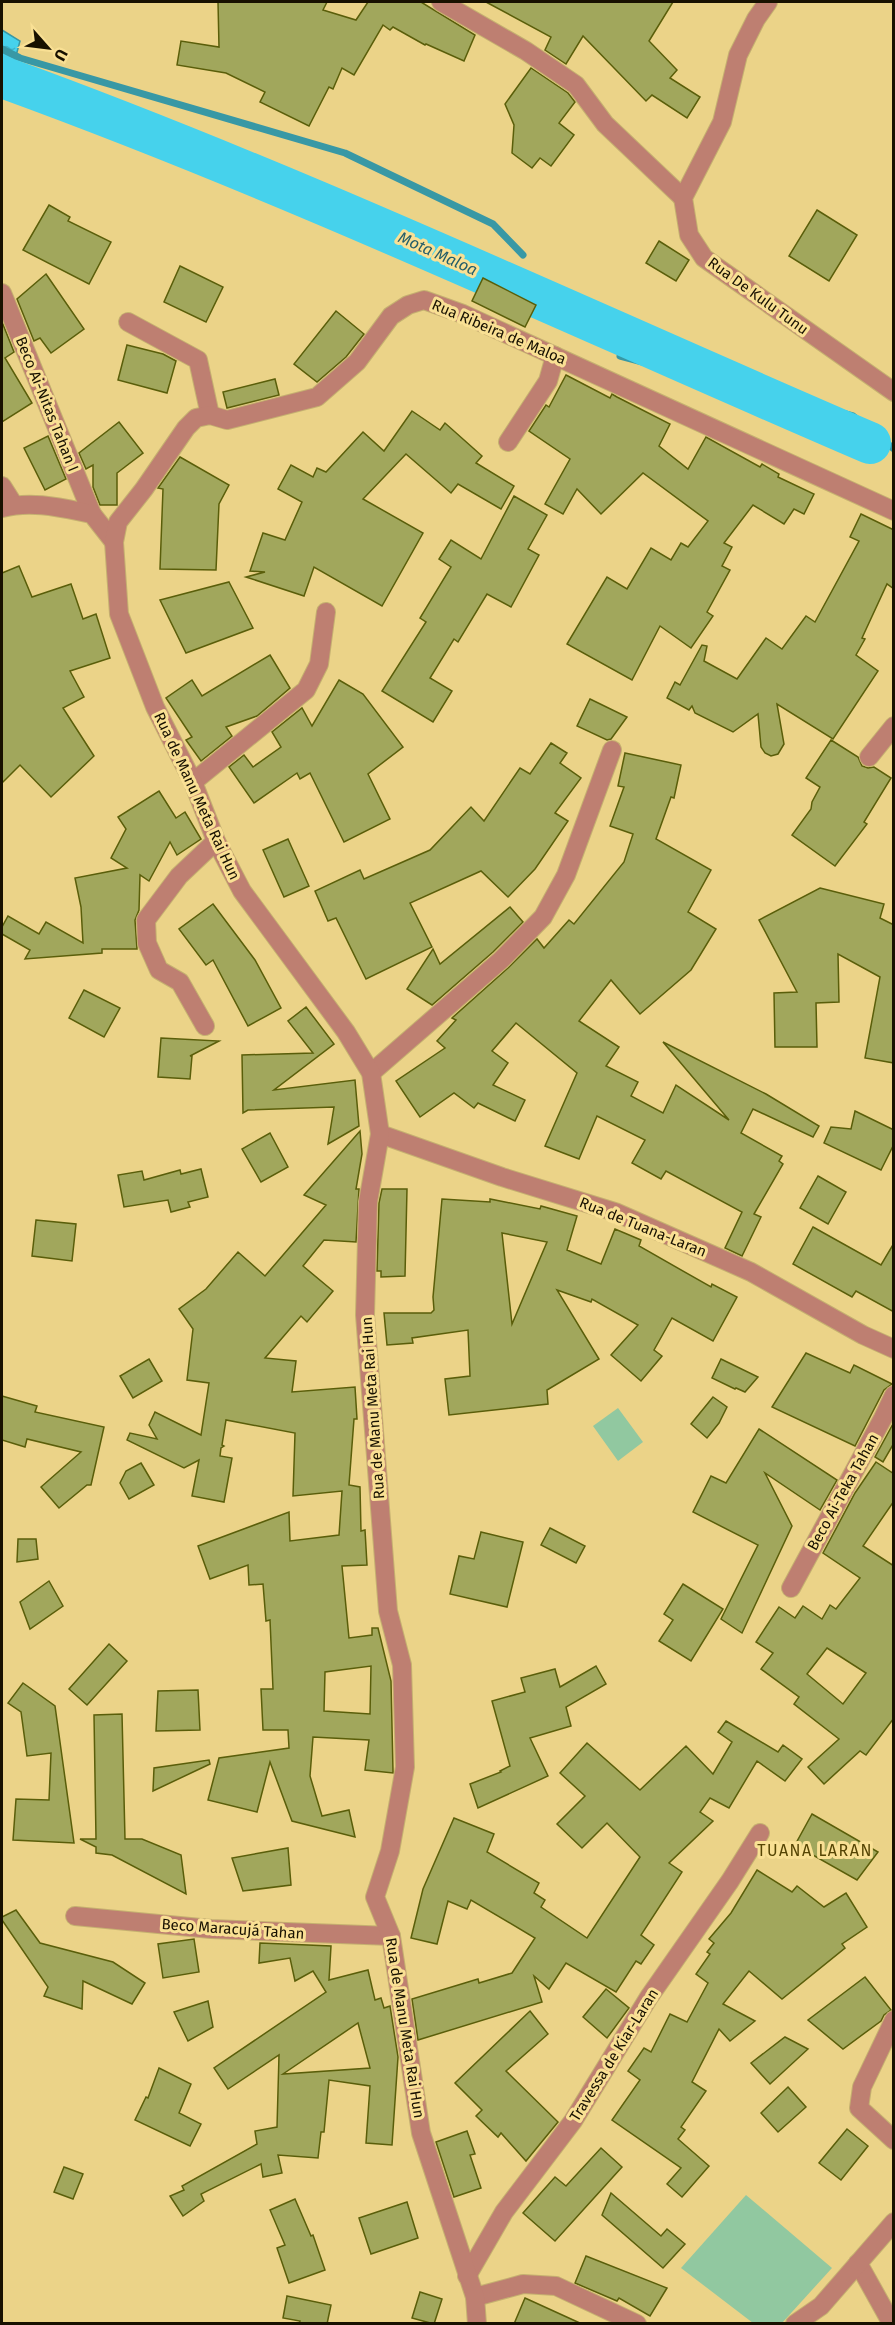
<svg xmlns="http://www.w3.org/2000/svg" width="895" height="2325" font-family="'Fira Sans',sans-serif">
	<style>
		.park { fill: #91c8a0 }
		.water { fill: url(#water-ripples); stroke: #3898a5; stroke-width: 1.5 }
		.lines { fill: none; stroke-linecap: round; stroke-linejoin: round }
		.stream { stroke: #3898a5; stroke-width: 7 }
		.river { stroke: #46d2ec; stroke-width: 42 }
		.building { fill: #a1a75c; stroke: #5a5e0a; stroke-width: 1.5; fill-rule: evenodd }
		.minor-casing { stroke: #c5b070; stroke-width: 20 }
		.minor { stroke: #be7f71; stroke-width: 18 }
		.labels { text-anchor: middle; stroke-width: 6; stroke-linejoin: round; paint-order: stroke }
		.street-label { font-size: 15px; fill: #181100; stroke: #f9e094 }
		.water-label { font-size: 16px; font-style: italic; fill: #265e69; stroke: #f9e094 }
		.neighbourhood-label { font-size: 16px; letter-spacing: 1.5px; fill: #564504; stroke: #f9e094 }
	</style>
	<defs>
		<pattern id="water-ripples" width="26" height="14" patternUnits="userSpaceOnUse" patternTransform="scale(1.5)"><rect width="26" height="14" fill="#46d2ec"/><path d="M2 4q2-2 4 0t4 0M15 11q2-2 4 0t4 0" fill="none" stroke="#3db3c9"/></pattern>
	</defs>
	<rect width="100%" height="100%" fill="#ebd388"/>
	<g class="park">
		<polygon points="618,1408 643,1442 618,1461 593,1426"/>
		<polygon points="746,2195 832,2268 782,2323 753,2323 681,2268"/>
	</g>
	<polygon class="water" points="2,30 20,41 13,67 2,64"/>
	<g class="lines">
		<g class="stream">
			<polyline points="2,49 20,58 345,153 493,224 523,255"/>
			<polyline points="620,356 650,364"/>
			<polyline points="820,407 853,416 894,449"/>
		</g>
		<path class="river" d="M2,77C297,184 581,319 870,443"/>
	</g>
	<g class="building">
		<polygon points="218,2 327,2 323,10 356,20 368,2 421,2 475,35 464,61 426,44 425,45 393,27 390,30 383,25 354,75 342,68 333,89 329,87 309,126 260,102 265,92 226,73 177,65 181,41 219,47"/>
		<polygon points="486,2 673,2 649,41 677,70 670,78 700,97 687,118 652,95 646,101 583,36 566,64 545,50 551,37"/>
		<polygon points="531,68 568,93 575,102 559,123 574,135 551,166 540,158 532,168 512,153 514,125 505,104"/>
		<polygon points="49,205 70,217 68,221 111,242 89,284 23,250"/>
		<polygon points="817,210 857,235 829,281 789,256"/>
		<polygon points="659,241 689,260 676,281 646,263"/>
		<polygon points="180,266 223,287 206,322 164,302"/>
		<polygon points="46,274 84,329 51,353 40,338 34,341 17,299"/>
		<polygon points="483,278 536,305 525,327 472,301"/>
		<polygon points="336,311 364,334 346,357 317,382 294,364"/>
		<polygon points="2,322 14,352 5,358 32,403 2,422"/>
		<polygon points="127,345 163,354 176,361 167,393 118,380"/>
		<polygon points="566,375 610,398 612,394 617,397 670,424 659,446 688,469 706,437 760,467 762,464 779,474 778,477 814,494 804,514 794,509 784,524 753,505 724,543 732,547 722,566 730,570 707,612 713,616 691,648 660,626 632,680 567,644 607,577 627,589 651,548 671,560 681,543 688,547 708,521 643,473 601,514 577,489 563,514 545,504 570,459 529,431 546,405 549,407"/>
		<polygon points="275,379 279,395 227,408 223,392"/>
		<polygon points="412,411 440,430 445,423 482,456 476,463 514,486 501,509 458,484 451,493 406,454 363,499 423,533 382,606 314,567 304,596 246,577 265,572 250,571 263,533 285,540 302,502 278,489 291,465 313,477 317,468 326,472 363,432 384,451"/>
		<polygon points="119,422 143,453 117,473 117,505 100,505 93,487 93,465 86,469 79,453"/>
		<polygon points="48,436 66,479 45,490 24,448"/>
		<polygon points="180,457 229,485 219,504 216,570 160,569 163,489 158,488"/>
		<polygon points="514,496 547,515 528,549 539,555 511,607 487,594 458,642 454,639 430,678 452,691 433,722 382,691 426,622 420,618 451,567 439,559 451,540 481,559"/>
		<polygon points="861,514 894,530 894,589 887,584 862,638 865,639 856,655 878,671 833,739 777,704 784,744 778,754 771,756 765,753 761,747 758,714 733,732 695,713 692,706 689,710 667,698 675,682 680,685 702,645 707,646 704,661 737,679 766,638 782,649 806,616 815,622 859,541 850,537"/>
		<polygon points="19,566 32,597 71,584 83,619 96,614 110,658 70,671 84,697 63,708 94,756 51,797 20,765 2,783 2,573"/>
		<polygon points="229,582 253,628 186,653 160,600"/>
		<polygon points="270,655 290,688 257,716 226,727 232,736 201,761 186,740 192,737 166,698 192,680 202,696"/>
		<polygon points="339,680 363,694 403,747 368,774 390,819 344,842 310,773 300,779 297,773 254,803 229,767 244,755 253,767 281,747 272,732 302,708 312,726"/>
		<polygon points="590,699 627,717 611,739 607,740 577,726"/>
		<polygon points="831,740 858,757 862,766 868,768 874,767 891,778 864,822 867,824 835,866 792,835 811,809 812,802 820,787 806,778"/>
		<polygon points="551,743 567,753 560,763 581,778 555,813 568,821 535,869 508,897 481,871 410,903 432,947 366,979 336,918 328,921 315,891 360,870 364,879 430,850 471,807 484,821 520,768 530,774"/>
		<polygon points="625,753 681,765 674,798 671,797 656,839 711,870 688,912 716,929 691,970 640,1014 611,980 579,1021 619,1047 606,1066 638,1082 631,1096 663,1113 676,1085 729,1120 663,1042 766,1094 819,1126 813,1137 753,1109 741,1133 782,1156 779,1161 783,1164 754,1214 761,1217 742,1256 725,1248 742,1212 666,1171 661,1179 632,1163 645,1140 597,1116 579,1159 545,1146 577,1073 516,1023 492,1051 508,1063 493,1085 525,1100 515,1121 478,1103 474,1108 454,1093 420,1117 396,1081 445,1048 437,1041 456,1020 452,1018 508,968 537,939 544,948 569,920 574,924 624,862 633,834 610,826 624,787 618,786"/>
		<polygon points="159,791 176,818 185,812 201,839 177,855 170,842 149,881 140,875 139,910 135,920 137,949 102,949 102,953 25,959 30,950 2,934 2,927 8,916 39,934 46,922 83,943 81,907 75,878 127,868 111,858 126,829 118,817"/>
		<polygon points="288,839 309,886 284,897 263,850"/>
		<polygon points="820,888 884,904 880,918 894,925 894,1063 865,1058 880,977 838,954 839,1002 816,1003 817,1047 775,1047 774,993 797,992 759,920"/>
		<polygon points="213,904 255,960 281,1008 248,1026 213,960 206,965 179,929"/>
		<polygon points="510,907 523,922 493,952 432,1005 407,989 433,949 440,964"/>
		<polygon points="84,990 120,1008 104,1037 69,1018"/>
		<polygon points="306,1007 334,1044 274,1090 355,1080 359,1126 328,1144 334,1107 248,1110 243,1113 242,1055 313,1053 288,1021"/>
		<polygon points="161,1038 219,1041 190,1056 192,1056 190,1079 158,1077"/>
		<polygon points="855,1111 894,1130 894,1144 881,1170 824,1143 831,1127 851,1129"/>
		<path d="M360,1131L362,1154L356,1189H359L356,1242L324,1240L303,1266L333,1291L307,1322L301,1316L265,1358L296,1361L292,1392L355,1387L357,1419H354L349,1485L360,1487L361,1531L365,1530L367,1565L342,1566L349,1638L372,1635V1628H378L391,1681L393,1771V1773L365,1770L369,1740L313,1737L310,1776L322,1816L349,1810L355,1837L292,1821L270,1762L257,1812L208,1800L219,1758L289,1748L288,1730H263L261,1689H273L270,1620L266,1621L263,1584L249,1585L248,1565L210,1579L198,1546L289,1512L290,1541L339,1535L342,1491L293,1496L295,1433L226,1420L222,1445L224,1446L221,1448L220,1456L232,1458L224,1502L192,1496L199,1460L184,1468L127,1440L130,1433L157,1439L149,1425L155,1412L201,1435L209,1383L187,1380L193,1329L179,1309L206,1289L238,1252L265,1276L326,1205L304,1195ZM371,1666L370,1714L324,1711L325,1672Z"/>
		<polygon points="270,1133 288,1167 261,1182 242,1149"/>
		<polygon points="201,1169 208,1197 188,1202 190,1207 171,1212 168,1200 124,1207 118,1175 142,1171 144,1180 180,1170 181,1174"/>
		<polygon points="818,1176 846,1192 828,1224 800,1208"/>
		<polygon points="382,1189 407,1189 405,1276 381,1277 381,1271 377,1271 379,1203"/>
		<path d="M442,1199L490,1202V1199L540,1209L541,1206L577,1216L567,1250L601,1264L615,1229L641,1240L639,1246L711,1287L712,1284L737,1297L713,1341L672,1318L654,1350L662,1356L641,1381L611,1355L638,1325L592,1299L591,1302L557,1290L599,1359L547,1390L548,1404L449,1415L445,1379L470,1376L468,1330L412,1338L413,1343L387,1345L384,1313H431L434,1310L433,1297ZM502,1233L547,1242L512,1324Z"/>
		<polygon points="36,1220 76,1224 72,1261 32,1256"/>
		<polygon points="813,1227 881,1265 894,1243 894,1312 856,1291 852,1297 793,1264"/>
		<polygon points="806,1353 850,1373 854,1365 892,1384 884,1390 855,1446 772,1407"/>
		<polygon points="149,1359 162,1381 133,1398 120,1376"/>
		<polygon points="721,1359 758,1377 745,1392 736,1388 735,1389 712,1378"/>
		<polygon points="2,1396 37,1406 35,1412 104,1427 91,1485 87,1485 59,1508 41,1487 81,1452 27,1439 25,1447 2,1440"/>
		<polygon points="713,1397 727,1407 719,1423 707,1438 691,1424"/>
		<polygon points="894,1422 894,1443 883,1462 875,1457"/>
		<polygon points="759,1429 837,1480 820,1510 765,1473 792,1526 742,1633 721,1619 758,1545 693,1512 711,1476 726,1483"/>
		<path d="M876,1462L894,1474V1501L863,1546L894,1566V1718L866,1755L860,1751L824,1784L808,1767L839,1739L794,1704L799,1697L761,1669L773,1653L756,1642L779,1607L795,1618L803,1606L822,1619L830,1605L836,1609L860,1578L823,1553L855,1493ZM827,1648L866,1673L843,1704L807,1674Z"/>
		<polygon points="141,1463 154,1485 129,1499 120,1483 126,1471"/>
		<polygon points="550,1528 585,1546 576,1563 541,1545"/>
		<polygon points="481,1532 523,1542 507,1607 450,1594 459,1556 474,1559"/>
		<polygon points="18,1539 36,1539 38,1559 17,1562"/>
		<polygon points="49,1581 63,1606 30,1629 20,1602"/>
		<polygon points="683,1584 723,1609 691,1661 659,1641 673,1620 664,1614"/>
		<polygon points="109,1644 127,1661 87,1705 69,1689"/>
		<polygon points="596,1666 606,1684 566,1707 571,1726 530,1738 548,1776 478,1808 470,1784 501,1772 500,1771 510,1766 492,1701 525,1692 521,1678 555,1669 560,1687"/>
		<polygon points="23,1683 55,1706 74,1843 13,1840 16,1799 49,1800 51,1753 27,1756 21,1712 8,1703"/>
		<polygon points="198,1690 200,1730 156,1731 158,1691"/>
		<polygon points="122,1714 125,1839 142,1839 181,1855 186,1894 112,1855 96,1853 96,1847 80,1839 96,1839 94,1715"/>
		<polygon points="726,1721 778,1752 783,1745 802,1759 785,1781 757,1761 729,1808 710,1798 700,1812 713,1821 669,1863 682,1872 641,1935 654,1945 641,1964 636,1961 616,1992 566,1963 549,1989 534,1976 542,2002 418,2040 412,1999 478,1979 479,1983 512,1973 535,1938 471,1900 467,1909 448,1901 437,1944 411,1938 423,1889 454,1818 494,1834 487,1852 539,1883 534,1893 545,1900 541,1907 587,1938 640,1857 607,1823 582,1848 557,1824 585,1796 560,1773 587,1743 640,1790 686,1746 713,1774 732,1742 718,1732"/>
		<polygon points="209,1760 210,1764 153,1791 154,1768"/>
		<polygon points="812,1814 878,1852 857,1880 795,1845"/>
		<polygon points="288,1848 291,1885 243,1891 232,1858"/>
		<polygon points="757,1870 792,1892 797,1886 824,1907 846,1893 867,1927 842,1944 845,1948 782,1999 749,1971 723,2004 755,2021 730,2041 719,2029 692,2082 706,2091 681,2127 685,2130 678,2139 709,2166 682,2197 667,2184 681,2168 612,2120 640,2080 628,2071 644,2048 651,2052 670,2014 687,2022 708,1983 696,1974 710,1954 707,1952 714,1943 709,1939 731,1913"/>
		<polygon points="16,1910 40,1943 113,1962 145,1983 132,2004 83,1981 82,2009 44,1996 48,1987 2,1920 2,1917"/>
		<polygon points="194,1939 199,1972 163,1978 158,1944"/>
		<path d="M260,1943L331,1946L329,1980L368,1970L375,2000L381,1998L384,2008L390,2006L398,2057L392,2145L366,2143L370,2086L329,2080L324,2132H321L318,2158L278,2155L282,2173L263,2177L261,2164L201,2194L204,2201L183,2216L170,2196L184,2190L182,2186L257,2144L255,2131L277,2127L279,2055L228,2089L214,2068L326,1992L313,1971L295,1981L290,1958L259,1963ZM358,2023L370,2068L283,2074Z"/>
		<polygon points="865,1977 891,2010 884,2015 881,2021 843,2049 808,2020"/>
		<polygon points="606,1989 629,2008 607,2038 583,2017"/>
		<polygon points="208,2001 213,2027 188,2041 174,2012"/>
		<polygon points="530,2011 548,2034 506,2071 558,2122 526,2161 501,2133 498,2137 476,2116 482,2110 455,2083"/>
		<polygon points="785,2037 808,2049 770,2084 751,2063"/>
		<polygon points="159,2068 191,2084 179,2113 201,2124 190,2146 135,2120 146,2097 148,2098"/>
		<polygon points="788,2087 806,2107 778,2132 761,2113"/>
		<polygon points="847,2129 868,2146 841,2180 819,2163"/>
		<polygon points="467,2131 475,2154 470,2155 481,2188 454,2197 436,2142"/>
		<polygon points="601,2148 622,2167 555,2241 523,2213 555,2177 566,2186"/>
		<polygon points="64,2167 83,2174 73,2199 54,2192"/>
		<polygon points="611,2193 661,2236 667,2229 685,2244 663,2268 602,2215"/>
		<polygon points="295,2199 311,2236 313,2235 325,2270 289,2283 277,2248 285,2245 270,2210"/>
		<polygon points="407,2202 418,2238 371,2254 359,2218"/>
		<polygon points="586,2256 667,2288 650,2316 619,2298 617,2301 575,2283"/>
		<polygon points="420,2292 442,2299 434,2324 412,2318"/>
		<polygon points="287,2296 331,2305 327,2324 299,2324 300,2321 283,2318"/>
		<polygon points="525,2298 582,2324 514,2324"/>
	</g>
	<g class="lines">
		<defs>
			<g id="minor">
				<polyline points="441,2 526,51 576,85 605,124 683,198"/>
				<polyline points="768,2 756,19 738,55 722,122 683,198 689,235 704,258 894,392"/>
				<polyline points="2,293 92,514"/>
				<polyline points="128,322 198,360 210,415"/>
				<polyline points="508,442 548,381 555,356"/>
				<polyline points="2,486 14,505"/>
				<path d="M2,508C32,500 62,508 92,514L114,542"/>
				<polyline points="869,757 894,726"/>
				<polyline points="193,782 306,690 319,664 326,612"/>
				<polyline points="205,1026 180,982 159,970 147,943 146,920 179,876 216,841"/>
				<polyline points="371,1073 501,960 543,917 566,875 612,750"/>
				<polyline points="380,1134 502,1177 615,1212 751,1272 863,1335 894,1349"/>
				<polyline points="791,1588 883,1418 894,1395"/>
				<polyline points="75,1916 211,1929 391,1936"/>
				<polyline points="894,2020 862,2087 859,2108 894,2140"/>
				<polyline points="858,2263 892,2324"/>
				<polyline points="467,2276 504,2212 573,2121 649,1997 730,1881 760,1833"/>
				<polyline points="475,2297 523,2284 556,2286 637,2324"/>
				<polyline points="477,2324 475,2297 421,2133 391,1936 375,1897 390,1851 405,1767 402,1665 388,1611 365,1315 368,1202 380,1134 371,1073 346,1032 242,891 216,841 193,782 155,707 119,614 114,542 118,522 144,489 186,428 196,418 210,415 227,420 317,397 357,362 391,316 408,305 424,300 463,314 894,511"/>
				<polyline points="795,2324 821,2306 894,2222"/>
			</g>
		</defs>
		<use href="#minor" class="minor-casing"/>
		<use href="#minor" class="minor"/>
	</g>
	<g class="labels">
		<g class="street-label">
			<text transform="translate(758 296) rotate(36)" y="5">Rua De Kulu Tunu</text>
			<text transform="translate(499 332) rotate(23)" y="5">Rua Ribeira de Maloa</text>
			<text transform="translate(47 404) rotate(68)" y="5">Beco Ai-Nitas Tahan I</text>
			<text transform="translate(197 796) rotate(65)" y="5">Rua de Manu Meta Rai Hun</text>
			<text transform="translate(643 1227) rotate(22)" y="5">Rua de Tuana-Laran</text>
			<text transform="translate(373 1408) rotate(-94)" y="5">Rua de Manu Meta Rai Hun</text>
			<text transform="translate(843 1492) rotate(-61)" y="5">Beco Ai-Teka Tahan</text>
			<text transform="translate(233 1929) rotate(4)" y="5">Beco Maracujá Tahan</text>
			<text transform="translate(405 2028) rotate(81)" y="5">Rua de Manu Meta Rai Hun</text>
			<text transform="translate(614 2055) rotate(-58)" y="5">Travessa de Kiar-Laran</text>
		</g>
		<g class="water-label">
			<text transform="translate(438 253) rotate(24)" y="6">Mota Maloa</text>
		</g>
		<g class="neighbourhood-label">
			<text x="815" y="1856">TUANA LARAN</text>
		</g>
	</g>
	<rect width="895" height="2325" fill="none" stroke="#181100" stroke-width="6"/>
	<g transform="translate(48 48) rotate(118)" stroke="#f9e094" stroke-width="4.5" paint-order="stroke">
	<path d="M0-4.5L10 22L0 15L-10 22Z" fill="#181100"/>
	<text y="-9" font-size="16" font-weight="bold" text-anchor="middle" fill="#181100">U</text>
	</g>
</svg>
